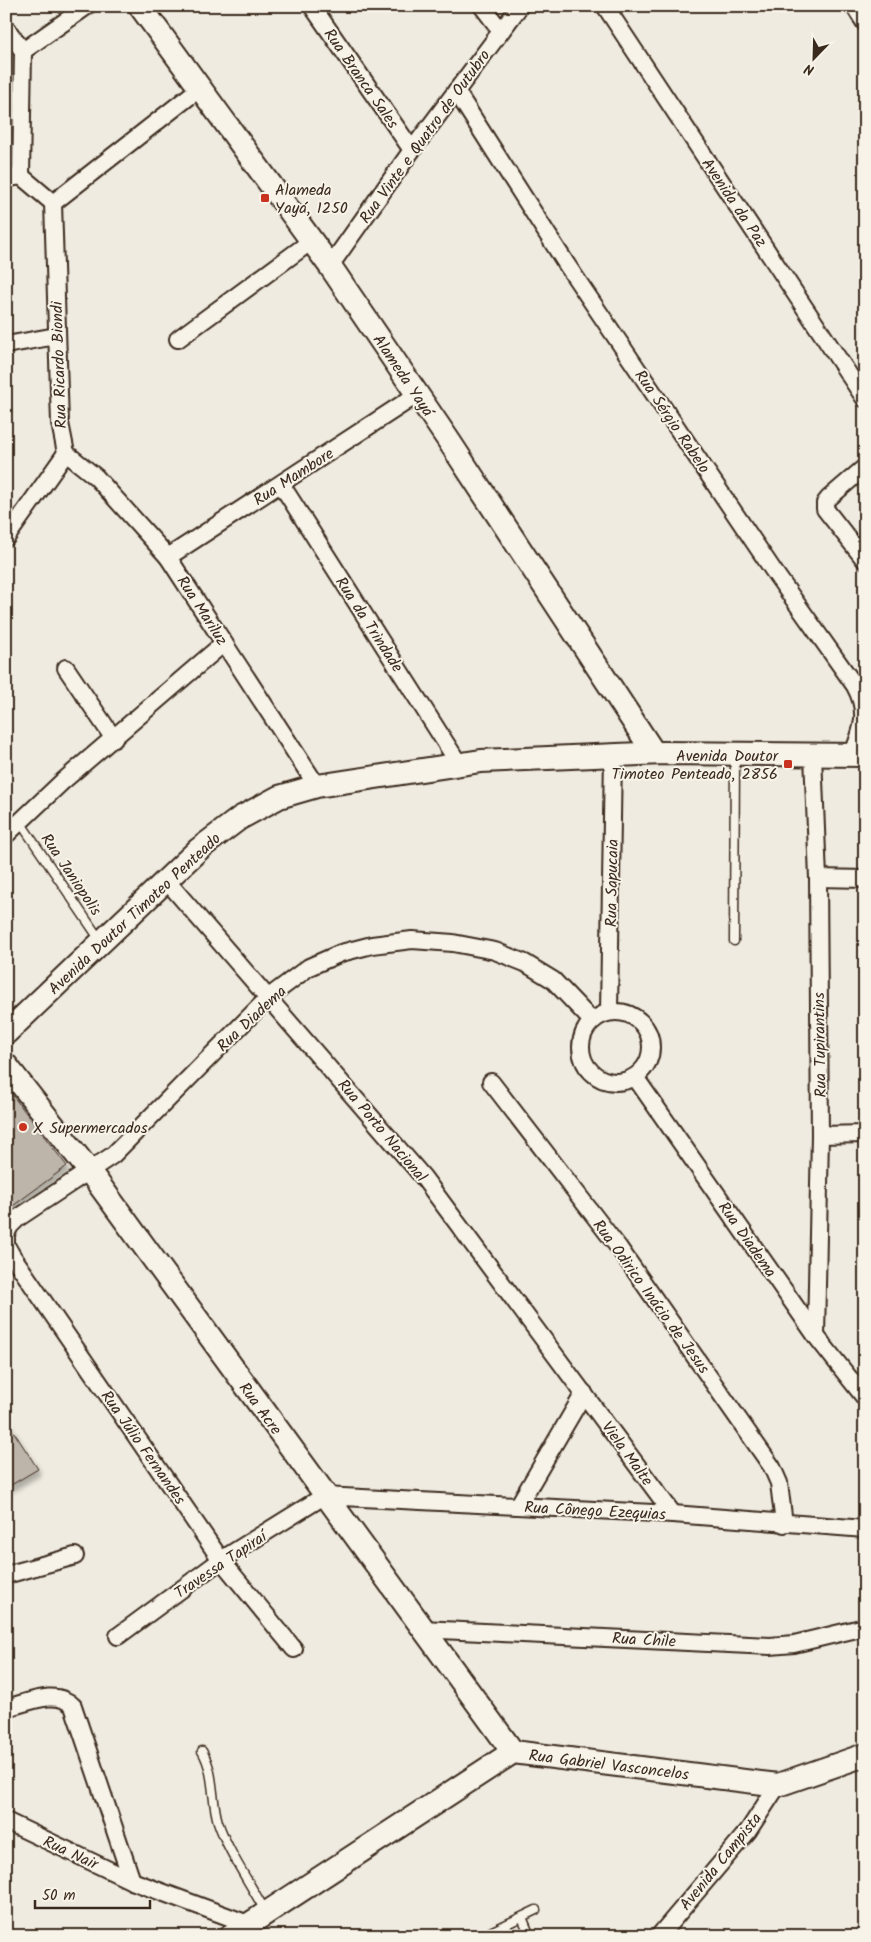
<svg xmlns="http://www.w3.org/2000/svg" width="871" height="1942" font-family="Kalam,sans-serif">
	<style>
		.building { fill: #bdb5aa; stroke: #3b2a1e; filter: url(#shadow) }
		.lines { fill: none; stroke-linecap: round; stroke-linejoin: round }
		.lane-casing { stroke: #3b2a1e; stroke-width: 11 }
		.street-casing { stroke: #3b2a1e; stroke-width: 20 }
		.secondary-casing { stroke: #3b2a1e; stroke-width: 26 }
		.lane { stroke: #f7f3e8; stroke-width: 8 }
		.street { stroke: #f7f3e8; stroke-width: 16 }
		.secondary { stroke: #f7f3e8; stroke-width: 22 }
		.poi-dot { fill: #c8321e; stroke: #f7f3e8; stroke-width: 2 }
		.labels { text-anchor: middle; stroke-width: 4; stroke-linejoin: round; paint-order: stroke }
		.street-label { font-size: 16px; fill: #3b2a1e; stroke: #f7f3e8 }
		.poi-label { font-size: 16px; fill: #3b2a1e; stroke: #f7f3e8; text-anchor: start }
	</style>
	<defs>
		<filter id="shadow"><feDropShadow dx="3" dy="5.5" stdDeviation="2.5" flood-color="#0004"/></filter>
	</defs>
	<rect width="100%" height="100%" fill="#efebe0"/>
	<filter id="ink" filterUnits="userSpaceOnUse"><feTurbulence type="fractalNoise" baseFrequency=".02" numOctaves="2"/><feDisplacementMap in="SourceGraphic" scale="10" xChannelSelector="R" yChannelSelector="G"/><feConvolveMatrix kernelMatrix="1 2 1 2 8 2 1 2 1" color-interpolation-filters="sRGB"/></filter>
	<g filter="url(#ink)">
		<g class="building">
			<polygon points="6,1087 67,1166 6,1211"/>
			<polygon points="6,1420 38,1469 6,1488"/>
		</g>
		<g class="lines">
			<defs>
				<g id="lane">
					<polyline points="20,822 100,940"/>
					<polyline points="734,941 735,755"/>
					<path d="M202,1751C215,1773 211,1799 218,1822C229,1854 249,1881 265,1911"/>
					<polyline points="522,1917 530,1936"/>
					<polyline points="482,1936 536,1910"/>
				</g>
				<g id="street">
					<polyline points="312,6 412,150"/>
					<polyline points="482,6 501,31"/>
					<polyline points="605,6 865,399"/>
					<polyline points="854,6 865,23"/>
					<polyline points="6,28 23,51 21,176"/>
					<polyline points="23,51 87,6"/>
					<path d="M456,91L567,265L775,573L855,686C869,711 863,730 852,755"/>
					<polyline points="6,179 21,176 53,203"/>
					<polyline points="53,203 200,88"/>
					<polyline points="330,266 412,150 520,6"/>
					<polyline points="178,339 310,242"/>
					<polyline points="6,345 56,336"/>
					<polyline points="66,453 96,477 168,557 317,786"/>
					<polyline points="865,467 829,498 825,503 825,509 865,560"/>
					<polyline points="281,484 459,764"/>
					<polyline points="6,538 66,453 60,423 53,203"/>
					<polyline points="168,557 418,394"/>
					<polyline points="66,668 114,739"/>
					<polyline points="813,755 818,878 820,1135 816,1336"/>
					<polyline points="6,835 62,782 224,643"/>
					<polyline points="818,878 865,879"/>
					<polyline points="166,880 423,1177 673,1514"/>
					<polyline points="609,1012 613,754"/>
					<circle cx="616" cy="1047" r="35"/>
					<polyline points="635,1077 816,1336 865,1398"/>
					<polyline points="491,1082 619,1248 772,1467 779,1483 784,1524"/>
					<polyline points="820,1135 865,1134"/>
					<polyline points="6,1234 10,1226 18,1218 113,1155 269,997 309,967 341,953 372,945 412,940 453,943 495,951 525,963 553,980 592,1021"/>
					<polyline points="6,1238 6,1245 11,1254 221,1560 294,1649"/>
					<polyline points="518,1506 584,1393"/>
					<polyline points="6,1575 75,1556"/>
					<polyline points="421,1629 770,1646 794,1644 865,1627"/>
					<polyline points="118,1636 221,1560 324,1496 673,1514 865,1529"/>
					<path d="M6,1708C27,1703 57,1688 73,1706L132,1881"/>
					<polyline points="6,1821 132,1881 248,1924"/>
					<polyline points="659,1936 748,1831 778,1785"/>
				</g>
				<g id="secondary">
					<polyline points="140,6 330,266 449,441 654,753"/>
					<polyline points="6,1033 199,849 240,818 279,797 317,786 481,761 663,753 865,755"/>
					<polyline points="6,1065 90,1172 513,1752"/>
					<polyline points="231,1936 513,1752 778,1785 865,1755"/>
				</g>
			</defs>
			<use href="#lane" class="lane-casing"/>
			<use href="#street" class="street-casing"/>
			<use href="#secondary" class="secondary-casing"/>
			<use href="#lane" class="lane"/>
			<use href="#street" class="street"/>
			<use href="#secondary" class="secondary"/>
		</g>
	</g>
	<g class="poi-dot">
		<rect x="260" y="193" width="10" height="10" rx="2.5"/>
		<rect x="783" y="759" width="10" height="10" rx="2.5"/>
		<circle cx="23" cy="1127" r="5"/>
	</g>
	<g class="labels">
		<g class="street-label">
			<text transform="translate(362 78) rotate(55)" y="6">Rua Branca Sales</text>
			<text transform="translate(424 136) rotate(-54)" y="6">Rua Vinte e Quatro de Outubro</text>
			<text transform="translate(735 202) rotate(56)" y="6">Avenida da Paz</text>
			<text transform="translate(58 365) rotate(-92)" y="6">Rua Ricardo Biondi</text>
			<text transform="translate(404 375) rotate(56)" y="6">Alameda Yayá</text>
			<text transform="translate(673 421) rotate(56)" y="6">Rua Sérgio Rabelo</text>
			<text transform="translate(293 476) rotate(-33)" y="6">Rua Mambore</text>
			<text transform="translate(203 610) rotate(57)" y="6">Rua Mariluz</text>
			<text transform="translate(370 624) rotate(57)" y="6">Rua da Trindade</text>
			<text transform="translate(72 874) rotate(56)" y="6">Rua Janiopolis</text>
			<text transform="translate(611 883) rotate(-89)" y="6">Rua Sapucaia</text>
			<text transform="translate(134 913) rotate(-43)" y="6">Avenida Doutor Timoteo Penteado</text>
			<text transform="translate(251 1018) rotate(-43)" y="6">Rua Diadema</text>
			<text transform="translate(819 1045) rotate(-91)" y="6">Rua Tupirantins</text>
			<text transform="translate(383 1130) rotate(50)" y="6">Rua Porto Nacional</text>
			<text transform="translate(748 1239) rotate(55)" y="6">Rua Diadema</text>
			<text transform="translate(652 1296) rotate(54)" y="6">Rua Odirico Inácio de Jesus</text>
			<text transform="translate(261 1408) rotate(54)" y="6">Rua Acre</text>
			<text transform="translate(144 1447) rotate(55)" y="6">Rua Júlio Fernandes</text>
			<text transform="translate(628 1453) rotate(54)" y="6">Viela Malte</text>
			<text transform="translate(595 1510) rotate(3)" y="6">Rua Cônego Ezequias</text>
			<text transform="translate(220 1564) rotate(-34)" y="6">Travessa Tapiraí</text>
			<text transform="translate(644 1639) rotate(3)" y="6">Rua Chile</text>
			<text transform="translate(609 1764) rotate(7)" y="6">Rua Gabriel Vasconcelos</text>
			<text transform="translate(71 1852) rotate(25)" y="6">Rua Nair</text>
			<text transform="translate(720 1861) rotate(-51)" y="6">Avenida Campista</text>
		</g>
		<g class="poi-label">
			<text x="275" y="195">Alameda<tspan x="275" dy="18">Yayá, 1250</tspan></text>
			<text x="778" y="761" text-anchor="end">Avenida Doutor<tspan x="778" dy="18">Timoteo Penteado, 2856</tspan></text>
			<text x="33" y="1133">X Supermercados</text>
		</g>
	</g>
	<rect width="871" height="1942" fill="none" stroke="#f7f3e8" stroke-width="25"/>
	<rect x="12" y="12" width="846" height="1917" fill="none" stroke="#3b2a1e" stroke-width="2" filter="url(#ink)"/>
	<g transform="translate(814 58) rotate(203)" stroke="#f7f3e8" stroke-width="4" paint-order="stroke">
	<path d="M0-4L9 19L0 12L-9 19Z" fill="#3b2a1e"/>
	<text y="-8" font-size="14" font-weight="bold" text-anchor="middle" fill="#3b2a1e">N</text>
	</g>
	<path d="M35 1900v8h115v-8" fill="none" stroke="#3b2a1e" stroke-width="2.5"/>
	<text x="42" y="1900" font-size="15" fill="#3b2a1e" stroke="#f7f3e8" stroke-width="4" paint-order="stroke">50 m</text>
</svg>
